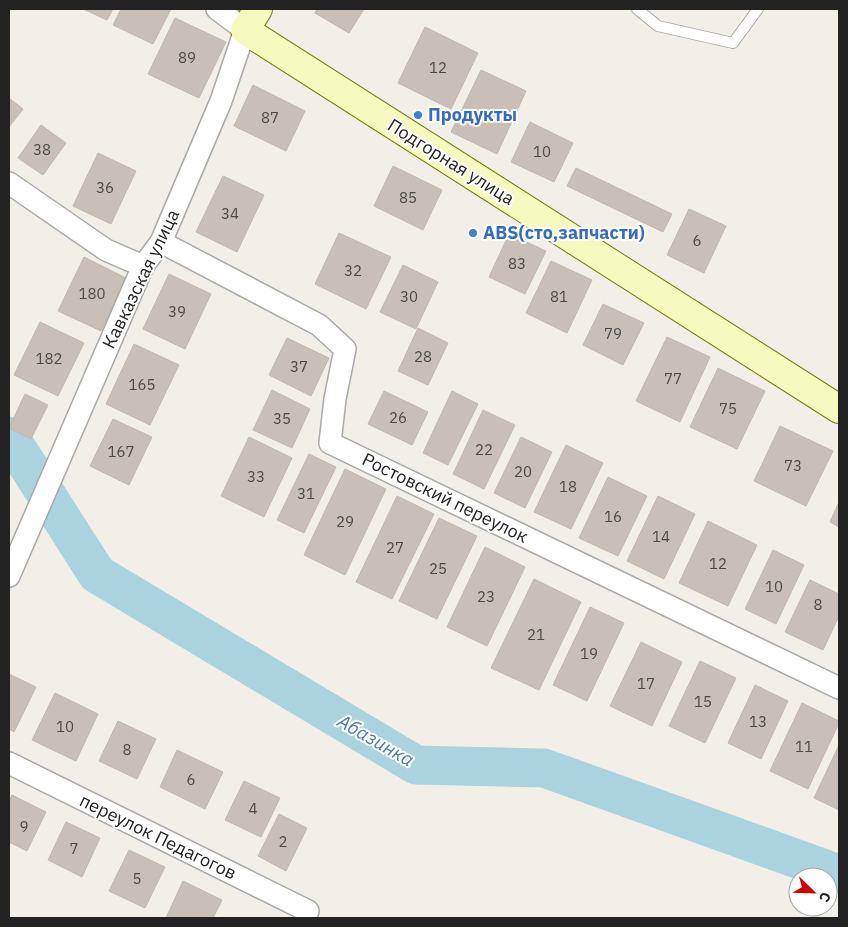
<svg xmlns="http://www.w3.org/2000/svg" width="848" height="927" font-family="'IBM Plex Sans',sans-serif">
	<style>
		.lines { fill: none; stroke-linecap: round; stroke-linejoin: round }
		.river { stroke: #aad3df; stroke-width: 39 }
		.building { fill: #c7bfb8; stroke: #c4b6ab }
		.service-casing { stroke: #a9a9a9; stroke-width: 12 }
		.minor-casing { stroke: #a9a9a9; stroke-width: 24 }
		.secondary-casing { stroke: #707d05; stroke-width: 30 }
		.service { stroke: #fff; stroke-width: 10 }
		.minor { stroke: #fff; stroke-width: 21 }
		.secondary { stroke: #f7fabf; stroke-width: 28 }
		.shop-dot { fill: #3f7fe0; stroke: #fff; stroke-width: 2 }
		.labels { text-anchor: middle; stroke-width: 4; stroke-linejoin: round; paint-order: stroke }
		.number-label { font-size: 15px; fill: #4b4948 }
		.shop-label { font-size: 18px; font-weight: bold; fill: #366cbe; stroke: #fff; text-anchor: start }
		.street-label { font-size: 18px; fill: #222; stroke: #fff }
		.water-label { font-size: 19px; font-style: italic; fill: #4a7aab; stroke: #fff }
	</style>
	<rect width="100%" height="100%" fill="#f2efe9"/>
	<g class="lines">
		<polyline class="river" points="9,436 97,574 416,765 544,768 839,874"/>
	</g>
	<g class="building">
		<polygon points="83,9 113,9 107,20"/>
		<polygon points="121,9 171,9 153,44 113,25"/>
		<polygon points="317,9 364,9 349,33 315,13"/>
		<polygon points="175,18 226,42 199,98 148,74"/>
		<polygon points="425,27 478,53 451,109 398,83"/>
		<polygon points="481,70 526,91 497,154 451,132"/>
		<polygon points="253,85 305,111 286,151 234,126"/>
		<polygon points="9,98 23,109 9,127"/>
		<polygon points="530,122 573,143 554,182 511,162"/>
		<polygon points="41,125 66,143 43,175 18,158"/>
		<polygon points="98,153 136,171 111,224 73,206"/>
		<polygon points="393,166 442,190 423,230 374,206"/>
		<polygon points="576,168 672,214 663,232 567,186"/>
		<polygon points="223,176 264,195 237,252 196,232"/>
		<polygon points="689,209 726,226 704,273 667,255"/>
		<polygon points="339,233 391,257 366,309 315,284"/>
		<polygon points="509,234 546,251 525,294 489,277"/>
		<polygon points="84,257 126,278 101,331 58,311"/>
		<polygon points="551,261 592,280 567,333 526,313"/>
		<polygon points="403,265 438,282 416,329 380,312"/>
		<polygon points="169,274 211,294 185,349 143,329"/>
		<polygon points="603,304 644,323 623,365 583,345"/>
		<polygon points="40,322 84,343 58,396 14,375"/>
		<polygon points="418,328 448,343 428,385 398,371"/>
		<polygon points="667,337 710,357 680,422 636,401"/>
		<polygon points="287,338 329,358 311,396 269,375"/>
		<polygon points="134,344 179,365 150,425 106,404"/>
		<polygon points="718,368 765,391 737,449 690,427"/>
		<polygon points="272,390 310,409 292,448 253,430"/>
		<polygon points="384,391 428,412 412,445 368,424"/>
		<polygon points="452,391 478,404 448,465 423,453"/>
		<polygon points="25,394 48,405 31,439 9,428"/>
		<polygon points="483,410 515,425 484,489 453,474"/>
		<polygon points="113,419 152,437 129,485 90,466"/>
		<polygon points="780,426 833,451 806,506 754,481"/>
		<polygon points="249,437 292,458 264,517 221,496"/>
		<polygon points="521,437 552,452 525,508 494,493"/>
		<polygon points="566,445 603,463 571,529 534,512"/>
		<polygon points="309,454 336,467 304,533 277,520"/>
		<polygon points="345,469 386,489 345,575 304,555"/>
		<polygon points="608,477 647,496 618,556 579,538"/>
		<polygon points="397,496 434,514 392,599 356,582"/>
		<polygon points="658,496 695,514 664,579 627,561"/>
		<polygon points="839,502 839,527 830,522"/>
		<polygon points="439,518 477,536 437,619 399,601"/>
		<polygon points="708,521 757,545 728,606 679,583"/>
		<polygon points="485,547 525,567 487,646 447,627"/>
		<polygon points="773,550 804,565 776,624 745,609"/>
		<polygon points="534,579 581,602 539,690 491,668"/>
		<polygon points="810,580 839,594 839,616 823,650 785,632"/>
		<polygon points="590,607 624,623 587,701 553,685"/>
		<polygon points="641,642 682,662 652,726 610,706"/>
		<polygon points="700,661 736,678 705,743 669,726"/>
		<polygon points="9,674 36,687 14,732 9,729"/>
		<polygon points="755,685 788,701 761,759 728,743"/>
		<polygon points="55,693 98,714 76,761 32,740"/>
		<polygon points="802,703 839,721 839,723 808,789 770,771"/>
		<polygon points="118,721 156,739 137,779 99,761"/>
		<polygon points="839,745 839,810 814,798"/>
		<polygon points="177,750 223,772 205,809 160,787"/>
		<polygon points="244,781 280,798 261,837 225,820"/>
		<polygon points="12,795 46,812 27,851 9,842 9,802"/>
		<polygon points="279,814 307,828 286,871 258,856"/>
		<polygon points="66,822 100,838 82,877 48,860"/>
		<polygon points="129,850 165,867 145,908 109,891"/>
		<polygon points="183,881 222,900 213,918 166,918"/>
	</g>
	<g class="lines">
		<defs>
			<polyline id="service" points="637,9 658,26 733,43 758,9"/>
			<g id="minor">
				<polyline points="9,183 106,250 143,266"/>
				<polyline points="161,242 319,325 345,349 335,399 330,443 839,688"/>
				<polyline points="9,576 143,266 161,242 221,101 245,30 217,9"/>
				<polyline points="9,763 308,911"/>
			</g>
			<polyline id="secondary" points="258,9 245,30 839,409"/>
		</defs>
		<use href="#service" class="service-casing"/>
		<use href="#minor" class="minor-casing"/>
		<use href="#secondary" class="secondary-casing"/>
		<use href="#service" class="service"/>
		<use href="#minor" class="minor"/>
		<use href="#secondary" class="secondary"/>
	</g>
	<g class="shop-dot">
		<circle cx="418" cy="115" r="5"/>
		<circle cx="473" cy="233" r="5"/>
	</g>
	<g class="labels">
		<g class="number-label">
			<text x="187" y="63">89</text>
			<text x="438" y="73">12</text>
			<text x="270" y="123">87</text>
			<text x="42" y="155">38</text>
			<text x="542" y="157">10</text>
			<text x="105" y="193">36</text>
			<text x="408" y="203">85</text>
			<text x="230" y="219">34</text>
			<text x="697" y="246">6</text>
			<text x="517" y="269">83</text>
			<text x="353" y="276">32</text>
			<text x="92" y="299">180</text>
			<text x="409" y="302">30</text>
			<text x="559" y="302">81</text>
			<text x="177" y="317">39</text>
			<text x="613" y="339">79</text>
			<text x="423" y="362">28</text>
			<text x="49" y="364">182</text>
			<text x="299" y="372">37</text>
			<text x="673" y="384">77</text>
			<text x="142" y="390">165</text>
			<text x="728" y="414">75</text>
			<text x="398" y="423">26</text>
			<text x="282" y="424">35</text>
			<text x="484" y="455">22</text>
			<text x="121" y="457">167</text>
			<text x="793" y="471">73</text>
			<text x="523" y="477">20</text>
			<text x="256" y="482">33</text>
			<text x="568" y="492">18</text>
			<text x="306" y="499">31</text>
			<text x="613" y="522">16</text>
			<text x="345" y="527">29</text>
			<text x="661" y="542">14</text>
			<text x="395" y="553">27</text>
			<text x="718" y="569">12</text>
			<text x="438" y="574">25</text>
			<text x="774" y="592">10</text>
			<text x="486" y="602">23</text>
			<text x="818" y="610">8</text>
			<text x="536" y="640">21</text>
			<text x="589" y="659">19</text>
			<text x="646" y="689">17</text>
			<text x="703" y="707">15</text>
			<text x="758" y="727">13</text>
			<text x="65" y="732">10</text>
			<text x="804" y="752">11</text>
			<text x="127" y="755">8</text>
			<text x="191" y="785">6</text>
			<text x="253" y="814">4</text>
			<text x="24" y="832">9</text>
			<text x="283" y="847">2</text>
			<text x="74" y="854">7</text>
			<text x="137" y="884">5</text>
		</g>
		<g class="shop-label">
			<text x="428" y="121">Продукты</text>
			<text x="483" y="239">ABS(сто,запчасти)</text>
		</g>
		<g class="street-label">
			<text transform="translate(451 162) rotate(32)" y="6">Подгорная улица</text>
			<text transform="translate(141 279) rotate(-64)" y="6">Кавказская улица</text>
			<text transform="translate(445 498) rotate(26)" y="6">Ростовский переулок</text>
			<text transform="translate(158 837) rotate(26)" y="6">переулок Педагогов</text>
		</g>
		<g class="water-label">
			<text transform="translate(376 740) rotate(30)" y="7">Абазинка</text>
		</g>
	</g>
	<rect width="848" height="927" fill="none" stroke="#222222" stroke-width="20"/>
	<g transform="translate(813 892) rotate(113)"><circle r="24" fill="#ffffff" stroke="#a7a7a7"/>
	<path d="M0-4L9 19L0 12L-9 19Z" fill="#d40000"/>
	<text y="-8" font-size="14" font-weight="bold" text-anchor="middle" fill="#222222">С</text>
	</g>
</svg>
